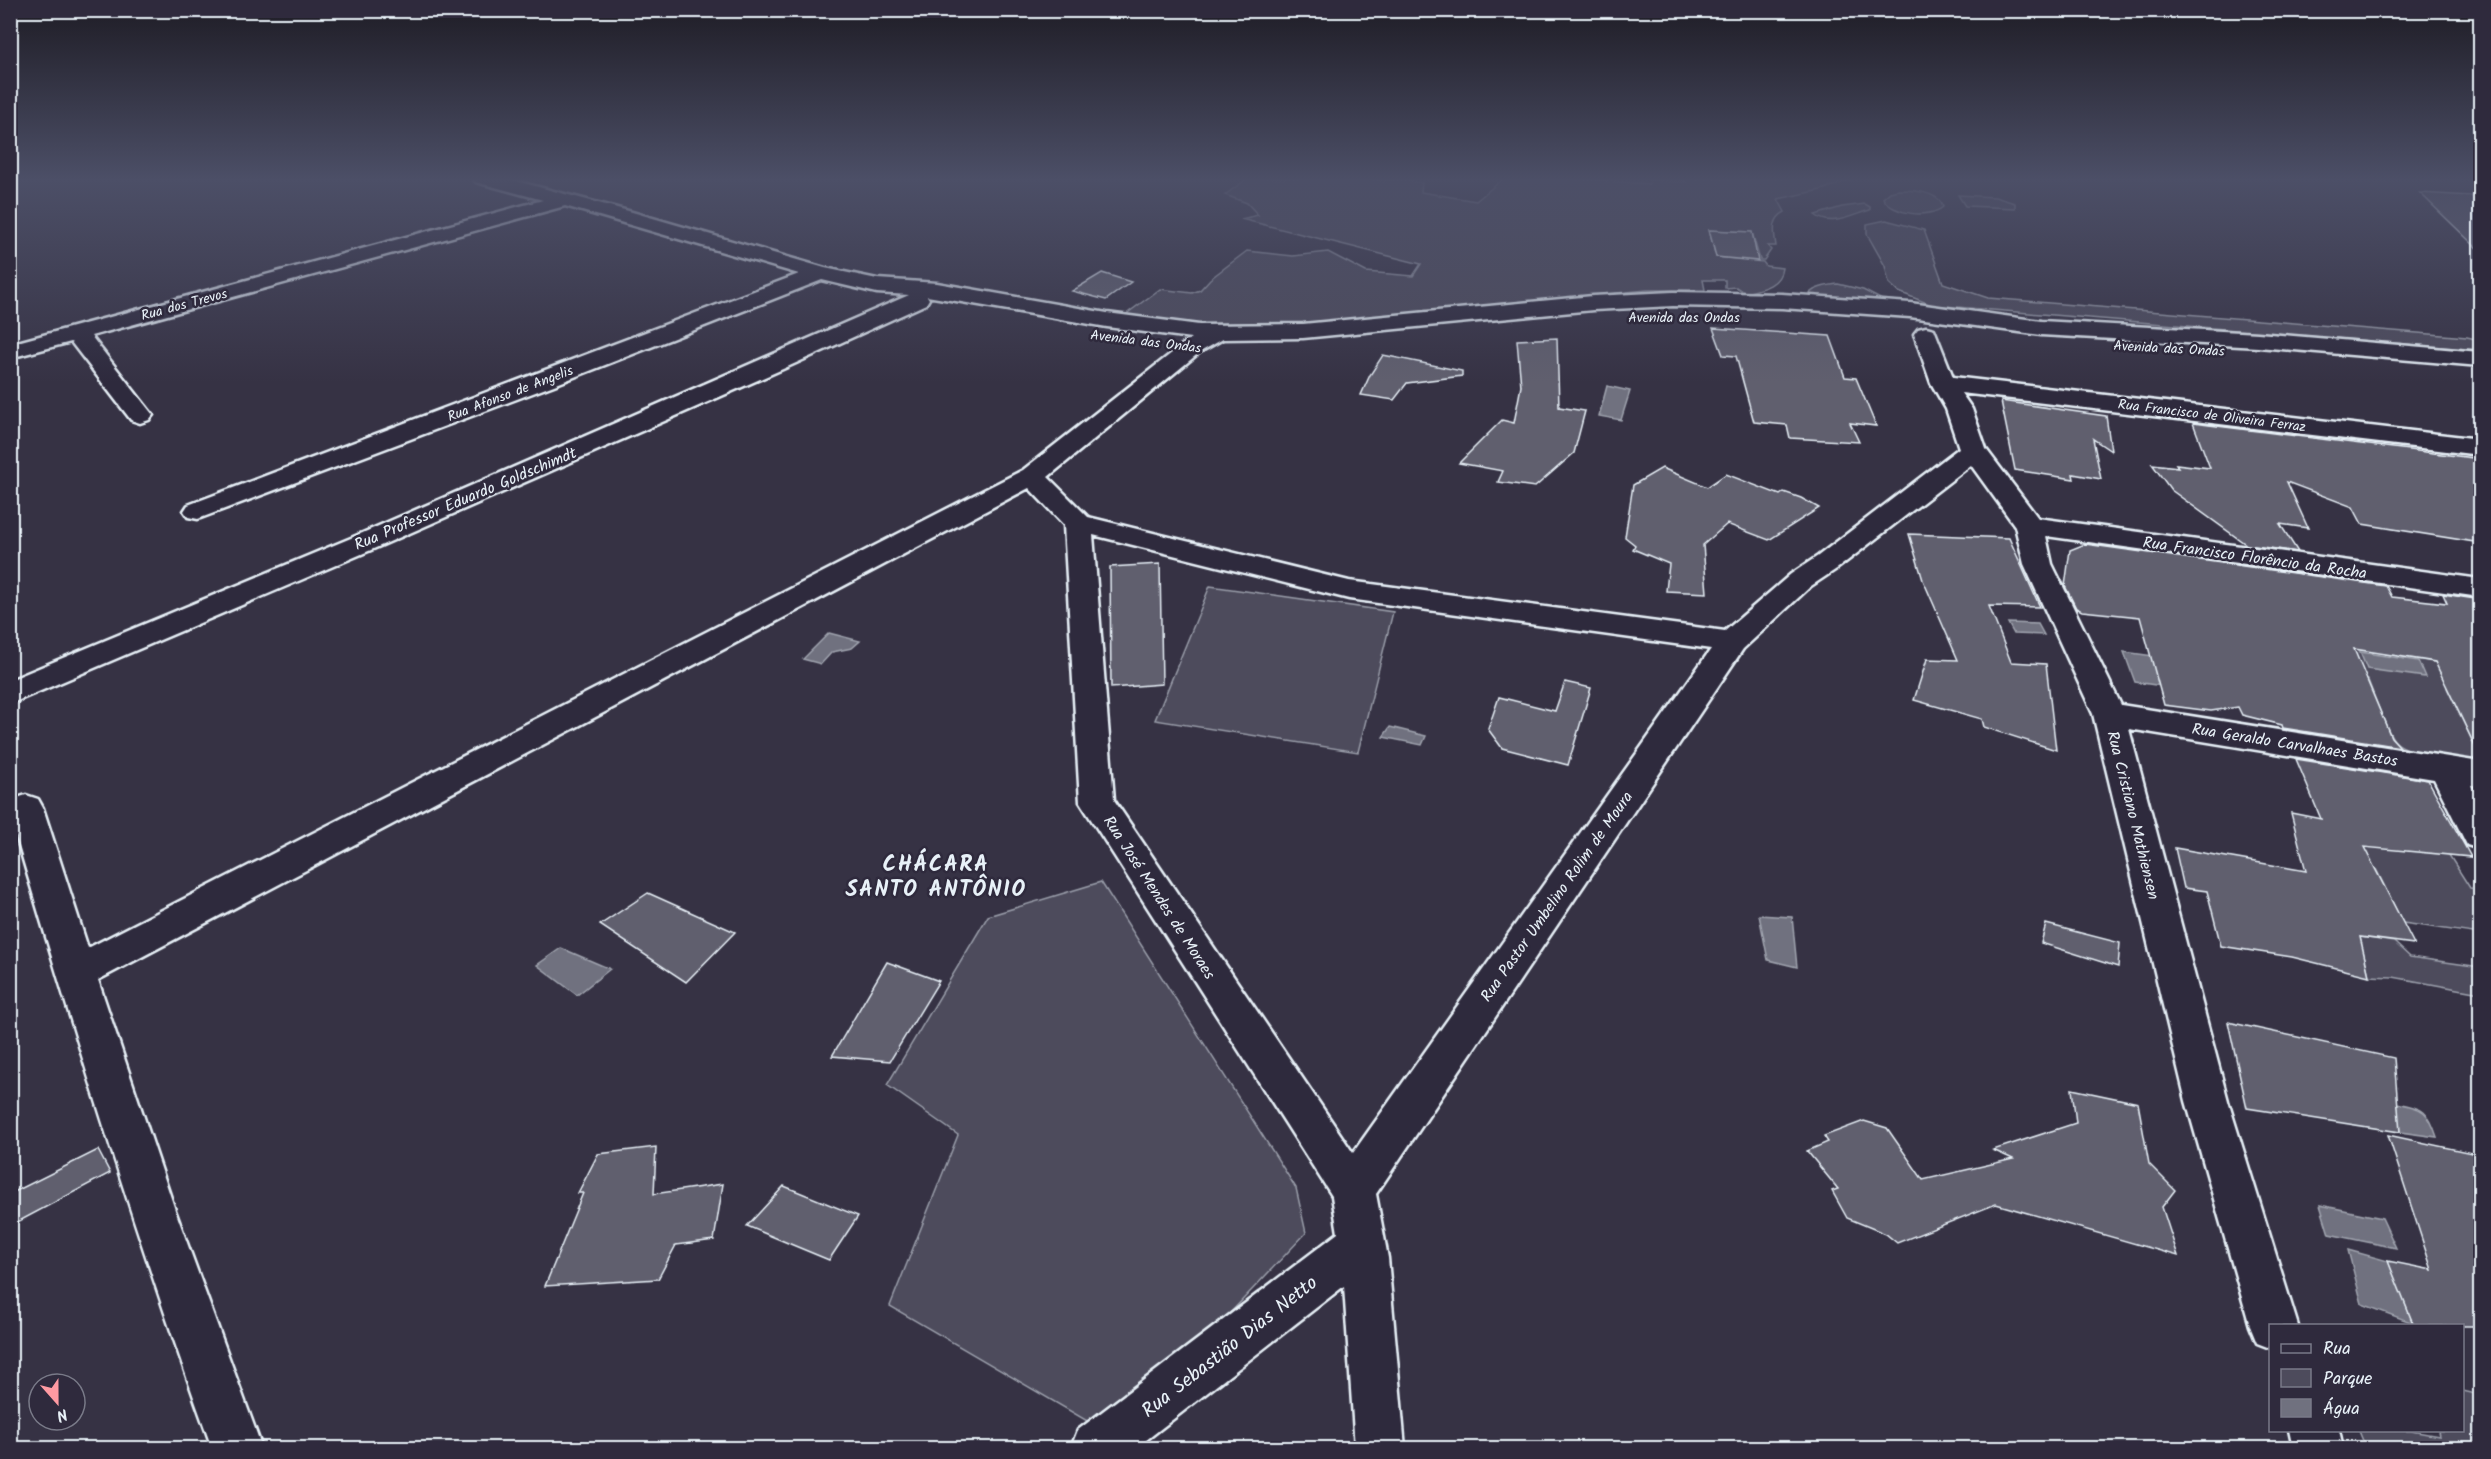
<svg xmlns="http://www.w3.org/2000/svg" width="2491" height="1459" font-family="Kalam,sans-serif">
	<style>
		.green { fill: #4d4b5c; stroke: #9a9eaa; stroke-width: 1.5 }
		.water { fill: #70717f; stroke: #a0a4af; stroke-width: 1.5 }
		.building { fill: #605e6e; stroke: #e8f1f8; stroke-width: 1.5 }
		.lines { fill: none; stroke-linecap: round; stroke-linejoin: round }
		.minor-casing { stroke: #e8f1f8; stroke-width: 5 }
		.minor { fill: #2f2a3d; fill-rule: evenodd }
		.labels { text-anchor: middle; stroke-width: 5; stroke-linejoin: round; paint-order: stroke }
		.far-street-label { font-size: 14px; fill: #e8f1f8; stroke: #2f2a3d }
		.street-label { font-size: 16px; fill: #e8f1f8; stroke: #2f2a3d }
		.near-street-label { font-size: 20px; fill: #e8f1f8; stroke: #2f2a3d }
		.district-label { font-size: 22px; font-weight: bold; letter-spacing: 1.5px; fill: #e8f1f8; stroke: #2f2a3d }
	</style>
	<rect width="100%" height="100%" fill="#363244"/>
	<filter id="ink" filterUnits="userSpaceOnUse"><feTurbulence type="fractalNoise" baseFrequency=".0167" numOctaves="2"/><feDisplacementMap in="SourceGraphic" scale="12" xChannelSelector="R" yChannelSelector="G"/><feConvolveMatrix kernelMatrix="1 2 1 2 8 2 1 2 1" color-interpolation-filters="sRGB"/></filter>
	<g filter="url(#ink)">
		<g class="green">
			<path d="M1248,178H1368L1382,181L1402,179L1422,183L1421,192L1476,201L1504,178H1568L1649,184V180L1687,182L1678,178H1857L1821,190L1778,199L1785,212C1771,219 1774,232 1776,246H1768L1771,250L1764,260H1760L1752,232L1709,230L1716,257L1763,262L1766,266L1782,268C1780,286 1761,289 1745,293L1736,287L1725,288V280H1703L1705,290H1647L1411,313L1408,318L1304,326L1203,328L1121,318L1160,289L1192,293L1200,290L1210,279L1247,251L1293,256L1328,252L1366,272L1413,276L1421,264L1241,219L1258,215L1247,203L1225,195Z"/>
			<path d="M1898,190C1912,190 1939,191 1943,207C1929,219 1892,215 1883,198L1890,192Z"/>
			<polygon points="1958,195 1995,197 2015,203 2015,208 1965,206"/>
			<path d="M1865,204L1870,207V210C1852,215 1831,228 1815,215L1842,207Z"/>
			<polygon points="1886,220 1924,230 1943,283 1988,298 2467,337 2480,340 2480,350 1932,305 1899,292 1889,283 1885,266 1867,234 1867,224"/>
			<path d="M1838,284L1863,290L1886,302L1806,298C1812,287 1826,286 1838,284Z"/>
			<polygon points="1210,586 1393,612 1358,752 1155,720"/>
			<path d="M2333,645L2480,670L2447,688L2477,751L2478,759C2457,759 2407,756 2394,740C2387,731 2373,693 2368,680L2339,672Z"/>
			<polygon points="2339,821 2449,855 2470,888 2480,890 2480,934 2403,923 2376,869 2358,867"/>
			<polygon points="1101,882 1296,1188 1306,1233 1113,1436 890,1306 958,1135 887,1085 988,916"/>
			<polygon points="2360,937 2394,942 2410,957 2480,967 2480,993 2393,977 2369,976"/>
			<polygon points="2463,1391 2480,1395 2480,1448 2366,1448 2359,1431 2411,1431 2439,1436 2438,1431 2462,1430"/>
		</g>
		<g class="water">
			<polygon points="1607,386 1630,391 1621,420 1599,416"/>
			<polygon points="2008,623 2038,624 2044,635 2014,634"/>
			<polygon points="829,633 860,641 852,648 832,652 821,664 803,659"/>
			<polygon points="2124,652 2190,661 2204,692 2135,682"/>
			<polygon points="2360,652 2418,661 2425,677 2367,669"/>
			<polygon points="1390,727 1426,736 1422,745 1383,737"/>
			<polygon points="1759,915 1792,917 1797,967 1768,960"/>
			<polygon points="561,948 610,969 577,995 537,965"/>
			<path d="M2397,1103C2424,1109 2428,1110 2437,1137L2400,1132Z"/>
			<polygon points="2320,1205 2382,1218 2396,1248 2329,1234"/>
			<polygon points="2348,1250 2388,1261 2413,1323 2362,1304"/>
		</g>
		<g class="building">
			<polygon points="2420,193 2471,196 2481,204 2481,252"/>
			<polygon points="1709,230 1752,232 1758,261 1716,257"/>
			<polygon points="1102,273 1131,282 1106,300 1072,291"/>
			<polygon points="1713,328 1830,336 1845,377 1856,378 1876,426 1850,423 1859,442 1790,438 1787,425 1754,422 1736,356 1723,355"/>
			<polygon points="1557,338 1559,407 1585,411 1574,453 1535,487 1498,482 1503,471 1459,463 1502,420 1514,423 1521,386 1517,340"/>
			<polygon points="1383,355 1462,371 1462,376 1407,383 1394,400 1361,395 1370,375"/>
			<polygon points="2001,401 2106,416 2111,451 2093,439 2101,479 2073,474 2074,479 2015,470"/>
			<polygon points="2193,423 2481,459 2481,543 2362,524 2353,507 2287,482 2308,528 2280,524 2298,552 2247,545 2171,490 2152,464 2178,467 2176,464 2210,468"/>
			<polygon points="1662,468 1707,487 1726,474 1780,495 1784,492 1801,498 1819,508 1769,540 1727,524 1703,545 1707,593 1666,591 1669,564 1633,549 1635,545 1625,537 1633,485"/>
			<polygon points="1909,534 2009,538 2040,607 1989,606 2011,662 2046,664 2056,750 1984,727 1982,719 1914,700 1927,659 1958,660 1923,580"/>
			<polygon points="2085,544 2386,586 2392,597 2447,603 2443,594 2475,599 2481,609 2481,759 2435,662 2354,649 2391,737 2400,747 2283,728 2282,725 2242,715 2238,707 2211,711 2164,705 2140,617 2082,611 2076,608 2065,586 2070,550"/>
			<polygon points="1160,564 1162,684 1111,688 1110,567"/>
			<polygon points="1565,682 1591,688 1568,765 1502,748 1488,729 1499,697 1555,711"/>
			<polygon points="2296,759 2428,780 2471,857 2364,847 2414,944 2360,937 2369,976 2292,957 2221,946 2207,891 2184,888 2175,848 2306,871 2291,813 2321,819"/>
			<polygon points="648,893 735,932 686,982 600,925"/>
			<polygon points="2046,924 2120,943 2118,967 2041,943"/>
			<polygon points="887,962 939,981 890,1061 832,1056"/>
			<polygon points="2228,1022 2394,1058 2400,1132 2247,1108"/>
			<polygon points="2072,1089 2138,1103 2149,1164 2175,1190 2162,1207 2178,1256 1996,1204 1897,1243 1886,1234 1847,1218 1832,1191 1838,1189 1807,1151 1828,1142 1824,1136 1864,1121 1887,1128 1923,1180 2013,1159 1993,1150 2076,1123"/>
			<polygon points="2388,1135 2481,1155 2481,1326 2414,1326 2388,1261 2432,1270"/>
			<polygon points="656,1147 654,1194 723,1184 714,1240 676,1245 658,1279 545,1286 583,1193 578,1193 598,1154"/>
			<polygon points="98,1150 110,1173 10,1226 10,1194"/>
			<polygon points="784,1186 858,1216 829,1260 747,1226"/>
		</g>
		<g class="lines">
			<defs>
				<g id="minor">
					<path d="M473,178H505L632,212L825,268L877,279L937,283L1107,313L1199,325L1303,324L1593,296L1673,292L1782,294L1910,303L2041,321L2258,333L2480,352V366L2258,347L2041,335L1910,317L1782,308L1673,306L1593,310L1303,338L1223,339L1200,352L1048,477L1088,517L1349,581L1725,631L1791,574L1818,556L1959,448L1946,409L1931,383L1914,334L1918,329L1926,327L1934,329L1953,377L2480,439V455L1961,393L1972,409L1986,449L2038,518L2480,579V597L2046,536L2052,564L2121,705L2480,762V786L2471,785L2480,803V849L2467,845L2434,779L2129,729L2228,1101L2298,1326H2270V1348L2257,1343L2250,1326L2186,1101L2093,714L2024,564L2015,526L1971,465L1838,568L1811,586L1743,649L1376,1194L1388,1258L1405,1448H1355L1344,1286L1136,1448H1071L1078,1430L1338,1233L1332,1196L1080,802L1064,525L1029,488L98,980L175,1210L262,1448H212C137,1240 72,1028 10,815V804L14,799L26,795L38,799L43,808L88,948L1023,470L1191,338L1107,327L927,296L929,299L926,304L785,368L371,550L10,704V680L351,538L909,295L877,293L822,280L554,385L198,519L188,517L184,511L188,505L799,274L565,206L91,336L149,410L153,415L149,420L140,423L131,420L71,342L10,358V344L543,200L476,182ZM1093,535L1349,599L1711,649L1353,1153L1114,800Z"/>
					<polygon points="2289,1430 2339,1430 2343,1448 2293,1448"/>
				</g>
			</defs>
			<use href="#minor" class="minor-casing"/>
			<use href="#minor" class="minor"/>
		</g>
	</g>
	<linearGradient id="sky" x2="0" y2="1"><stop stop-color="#1e1c25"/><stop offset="0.47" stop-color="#4c4f67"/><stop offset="1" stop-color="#4c4f67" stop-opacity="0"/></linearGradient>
	<rect width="2491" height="382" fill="url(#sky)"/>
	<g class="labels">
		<g class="far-street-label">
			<text transform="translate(184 304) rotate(-15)" y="5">Rua dos Trevos</text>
			<text x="1684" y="322">Avenida das Ondas</text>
			<text transform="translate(1146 341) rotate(7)" y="5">Avenida das Ondas</text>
			<text transform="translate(2169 348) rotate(3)" y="5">Avenida das Ondas</text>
			<text transform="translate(510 393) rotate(-21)" y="5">Rua Afonso de Angelis</text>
			<text transform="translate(2212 415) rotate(7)" y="5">Rua Francisco de Oliveira Ferraz</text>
		</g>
		<g class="street-label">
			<text transform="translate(465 498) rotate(-23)" y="6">Rua Professor Eduardo Goldschimdt</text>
			<text transform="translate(2255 557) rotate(8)" y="6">Rua Francisco Florêncio da Rocha</text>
			<text transform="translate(2295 744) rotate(9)" y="6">Rua Geraldo Carvalhaes Bastos</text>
			<text transform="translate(2134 815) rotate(76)" y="6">Rua Cristiano Mathiensen</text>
			<text transform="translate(1556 896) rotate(-55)" y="6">Rua Pastor Umbelino Rolim de Moura</text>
			<text transform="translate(1160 897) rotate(57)" y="6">Rua José Mendes de Moraes</text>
		</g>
		<g class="near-street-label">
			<text transform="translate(1229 1346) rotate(-38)" y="7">Rua Sebastião Dias Netto</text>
		</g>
		<g class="district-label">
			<text x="936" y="871">CHÁCARA<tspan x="936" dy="25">SANTO ANTÔNIO</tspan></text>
		</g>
	</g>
	<rect width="2491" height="1459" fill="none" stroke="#2f2a3d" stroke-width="36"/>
	<rect x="18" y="18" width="2455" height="1423" fill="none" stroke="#e8f1f8" stroke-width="2" filter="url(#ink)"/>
	<rect x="2269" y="1324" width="195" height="108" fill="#2f2a3d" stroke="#797a88" stroke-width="1.5"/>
	<rect x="2281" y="1344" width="30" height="9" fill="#2f2a3d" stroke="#797a88" stroke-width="1.5"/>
	<text x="2323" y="1354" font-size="18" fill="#e8f1f8">Rua</text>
	<rect x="2281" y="1369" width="30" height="18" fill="#4d4b5c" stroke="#797a88" stroke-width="1.5"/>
	<text x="2323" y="1384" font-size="18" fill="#e8f1f8">Parque</text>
	<rect x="2281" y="1399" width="30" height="18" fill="#70717f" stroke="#797a88" stroke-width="1.5"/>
	<text x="2323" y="1414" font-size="18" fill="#e8f1f8">Água</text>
	<g transform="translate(57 1402) rotate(159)"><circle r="28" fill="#2f2a3d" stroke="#797a88" stroke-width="1.5"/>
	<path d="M0-4.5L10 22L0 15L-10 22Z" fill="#ff9aa2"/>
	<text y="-9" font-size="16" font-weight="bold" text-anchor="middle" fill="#e8f1f8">N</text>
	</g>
</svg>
